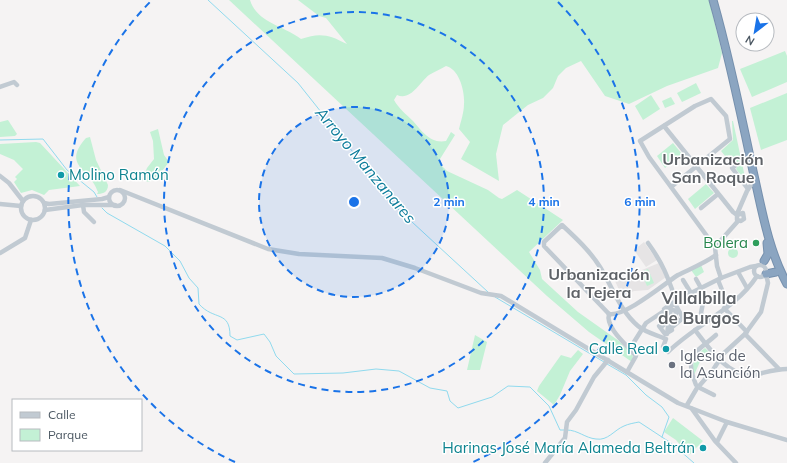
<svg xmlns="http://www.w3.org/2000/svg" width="787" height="463" font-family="Mulish,sans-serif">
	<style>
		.education { fill: #e6e4e5 }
		.green { fill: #c3f1d5 }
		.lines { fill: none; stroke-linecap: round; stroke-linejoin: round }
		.stream { stroke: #90daee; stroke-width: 1 }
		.highway-casing { stroke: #7690ad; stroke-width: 9 }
		.minor { stroke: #c1cad2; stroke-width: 4.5 }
		.highway { stroke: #8ba5c1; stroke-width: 7 }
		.ring { fill: none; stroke: #1a73e8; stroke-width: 2; stroke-dasharray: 7 5 }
		.culture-dot { fill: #0f9aa8; stroke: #fff; stroke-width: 1.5 }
		.leisure-dot { fill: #2e9e5b; stroke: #fff; stroke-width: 1.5 }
		.worship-dot { fill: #6b7280; stroke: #fff; stroke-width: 1.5 }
		.labels { text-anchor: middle; stroke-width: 3; stroke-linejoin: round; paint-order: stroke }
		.culture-label { font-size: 15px; fill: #0d838f; stroke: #fff; text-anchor: end }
		.leisure-label { font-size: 15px; fill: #27864d; stroke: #fff; text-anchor: end }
		.worship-label { font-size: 15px; fill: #5b616d; stroke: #fff; text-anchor: start }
		.neighbourhood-label { font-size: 16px; font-weight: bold; fill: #5f6368; stroke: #fff }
		.water-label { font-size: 16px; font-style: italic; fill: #0c7c9b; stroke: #fff }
		.quarter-label { font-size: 17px; font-weight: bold; fill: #5f6368; stroke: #fff }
		.centre { fill: #1a73e8; stroke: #fff; stroke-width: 2 }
		.ring-label { font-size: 12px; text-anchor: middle; font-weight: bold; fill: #1a73e8; stroke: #fff; stroke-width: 3; stroke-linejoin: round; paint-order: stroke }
	</style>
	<rect width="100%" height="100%" fill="#f5f3f3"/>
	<g class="education">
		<polygon points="644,242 657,260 646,267 634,250"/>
		<polygon points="659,263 666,277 648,290 634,291 622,296 615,281"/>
	</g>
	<g class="green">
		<path d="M229,0H250C257,23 285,26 301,39C320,32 330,35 347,44L326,18L319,16L298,0H709L722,53L718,68L667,86L629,104L605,96L581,61L566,68L558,76L553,88L543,98L528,105L503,125L496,154L499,181L461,159L470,142L459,129C461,121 464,112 464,104C465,91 459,69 446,66C441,69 434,72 429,75C419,83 411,101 397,95L394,100C399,109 406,114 413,121C422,131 430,144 446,141L451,132L455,135L440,159L441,165L447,171L488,190L499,198L502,199L517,190L563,220L529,252L540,270L542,279L578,312L619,341L633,356L632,362L589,332L547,296Z"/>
		<polygon points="785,51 787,56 787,82 752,97 740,69"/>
		<polygon points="696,83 701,93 682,102 677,93"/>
		<polygon points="787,93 787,140 761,150 750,108"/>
		<polygon points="651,95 660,109 643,120 635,106"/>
		<polygon points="671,97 675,104 665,108 662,101"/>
		<polygon points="8,120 17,134 15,136 0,137 0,122"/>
		<polygon points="732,121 733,121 746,182 736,169 737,167 729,155 726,157 721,151 733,140"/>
		<polygon points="158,129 164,155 169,162 159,175 149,182 142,180 147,168 154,159 153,141 150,132"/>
		<path d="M90,137L96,160L108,185C108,192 103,194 97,194L98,192C91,169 61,166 86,138Z"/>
		<polygon points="36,142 40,143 80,186 49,190 44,195 32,190 21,193 14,182 17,179 15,177 23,169 14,160 0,154 0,144"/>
		<polygon points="673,143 682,154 665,168 657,156"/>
		<polygon points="706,184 714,193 695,209 688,199"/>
		<circle cx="733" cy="253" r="5"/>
		<polygon points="701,265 704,272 696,277 691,270"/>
		<polygon points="648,269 654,283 647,286 641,272"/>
		<polygon points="475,335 487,342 480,370 467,370"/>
		<path d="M705,348L709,352L703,355L694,375C691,362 695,355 705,348Z"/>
		<polygon points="578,350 583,354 570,371 560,395 554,405 537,391 539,386 561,355 571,358"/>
		<polygon points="673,418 703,441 689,455 676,440 664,432"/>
	</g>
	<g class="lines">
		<g class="stream">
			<polyline points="208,0 298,83 399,210 488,292"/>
			<polyline points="0,140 43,139 67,170 94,192 97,197"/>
			<path d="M102,208L107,213L165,246L180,261L189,278L198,288L199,304C214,321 230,310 230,336L237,340L264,334L270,342L276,356L294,374L343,373L376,369L399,371L430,388L447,391L450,401L458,408L492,397L508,386L530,387L549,406L560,430H564"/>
			<polyline points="495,297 604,362"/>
			<polyline points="607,364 626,375 646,395 662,407 669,417 662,437"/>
			<path d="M567,430C578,430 585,438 596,439C608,441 614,430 624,426C628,424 634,423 639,422L671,443L694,463"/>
		</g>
		<defs>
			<g id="highway">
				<path d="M713,0C729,56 741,114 753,171C762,210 768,249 787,284"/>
				<polyline points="764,261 768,254 767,243"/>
				<polyline points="766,274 776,272"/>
			</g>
		</defs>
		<use href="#highway" class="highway-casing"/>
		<g class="minor">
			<polyline points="0,87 14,82 17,85"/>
			<polyline points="664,126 733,212 737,215 737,220 741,221 744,219 743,213 737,215"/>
			<polyline points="735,166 732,168 748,189"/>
			<polyline points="0,176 9,183 23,201"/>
			<polyline points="671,187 730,139 726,116 711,99 695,106 640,141 649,157 715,247 717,266 721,278"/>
			<polyline points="120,190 268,249 299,254 382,258 415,268 481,293 501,296 678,403 727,422 787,440"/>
			<circle cx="117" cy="198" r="8"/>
			<circle cx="33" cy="208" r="12"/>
			<polyline points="44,203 49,204 102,199 109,197"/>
			<polyline points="0,204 21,206"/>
			<polyline points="83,205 84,212 94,222"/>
			<polyline points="701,208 718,194"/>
			<polyline points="45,210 83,205 115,205"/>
			<polyline points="737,214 747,191 755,179"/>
			<path d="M648,243C664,265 668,278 677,303"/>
			<polyline points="715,247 738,221"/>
			<polyline points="0,253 25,238 31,220"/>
			<circle cx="760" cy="271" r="6"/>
			<polyline points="738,272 747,288"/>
			<polyline points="696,279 701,288"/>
			<polyline points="683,280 691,293"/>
			<polyline points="718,280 728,305"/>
			<polygon points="674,302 683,318 671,328 672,330 665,334 659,326 661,327 670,320 664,309"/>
			<polyline points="703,303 701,313 706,322"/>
			<polyline points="724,308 747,332"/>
			<circle cx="673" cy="313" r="3"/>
			<path d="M609,314L544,246V242L562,225C576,238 590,251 600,267C612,286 620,311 638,326C646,333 658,335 666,339L663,347L668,352C695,325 736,309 757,276"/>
			<path d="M609,314C625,317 664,284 678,275C690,269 705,263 716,255"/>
			<path d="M609,314C605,328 628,346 636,356L627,372"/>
			<path d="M695,330C708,347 729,378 753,375C764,373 775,369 787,369"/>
			<polyline points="667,334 668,327 677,319 675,316"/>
			<polyline points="745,334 779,369"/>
			<polyline points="634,342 646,323 691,293 721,278 750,267 756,266"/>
			<path d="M696,385C683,354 696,353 716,335"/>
			<polyline points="700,385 713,370 723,354 745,334 761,312 768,283 766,274"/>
			<polyline points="700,388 714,395"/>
			<polyline points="687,405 697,388"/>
			<polyline points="692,409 715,441 736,463"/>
			<polyline points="717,442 727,422"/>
			<polyline points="545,463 565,438 567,422 576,410 594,377 608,360"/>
		</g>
		<use href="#highway" class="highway"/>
	</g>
	<circle cx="354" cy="202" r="95" fill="#1a73e8" fill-opacity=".12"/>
	<g class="ring">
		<circle cx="354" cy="202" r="95"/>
		<circle cx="354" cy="202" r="190"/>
		<path d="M235 462A286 286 0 0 1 150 2M558 2A286 286 0 0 1 473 462"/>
	</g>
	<g class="culture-dot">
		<circle cx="61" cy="175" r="4"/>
		<circle cx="666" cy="349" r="4"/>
		<circle cx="703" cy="448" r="4"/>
	</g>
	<circle class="leisure-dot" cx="756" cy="243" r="4"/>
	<circle class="worship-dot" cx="672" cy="365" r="4"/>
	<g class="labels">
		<g class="culture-label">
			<text x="69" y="180" text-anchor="start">Molino Ramón</text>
			<text x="658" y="354">Calle Real</text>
			<text x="695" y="453">Harinas José María Alameda Beltrán</text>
		</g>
		<g class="leisure-label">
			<text x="748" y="248">Bolera</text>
		</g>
		<g class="worship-label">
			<text x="680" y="361">Iglesia de<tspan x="680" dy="17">la Asunción</tspan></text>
		</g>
		<g class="neighbourhood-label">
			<text x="713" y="165">Urbanización<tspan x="713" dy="18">San Roque</tspan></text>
			<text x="599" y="280">Urbanización<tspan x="599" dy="18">la Tejera</tspan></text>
		</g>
		<g class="water-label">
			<text transform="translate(366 165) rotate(50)" y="6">Arroyo Manzanares</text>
		</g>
		<g class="quarter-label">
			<text x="699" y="304">Villalbilla<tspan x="699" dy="20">de Burgos</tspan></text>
		</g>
	</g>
	<circle cx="354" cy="202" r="6" class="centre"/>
	<g class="ring-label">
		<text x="449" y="206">2 min</text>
		<text x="544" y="206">4 min</text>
		<text x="640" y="206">6 min</text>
	</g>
	<rect x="12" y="399" width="130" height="52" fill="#ffffff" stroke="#b7bbc0"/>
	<rect x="20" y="412" width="20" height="6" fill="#c1cad2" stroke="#b7bbc0"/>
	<text x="48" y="419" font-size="12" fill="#4a5661">Calle</text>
	<rect x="20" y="429" width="20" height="12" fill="#c3f1d5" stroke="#b7bbc0"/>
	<text x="48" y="439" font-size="12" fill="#4a5661">Parque</text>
	<g transform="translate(755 32) rotate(211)"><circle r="19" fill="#ffffff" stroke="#b7bbc0"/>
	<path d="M0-3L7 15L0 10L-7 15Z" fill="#1a73e8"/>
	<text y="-6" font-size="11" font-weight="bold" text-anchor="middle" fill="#4a5661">N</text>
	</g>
</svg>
